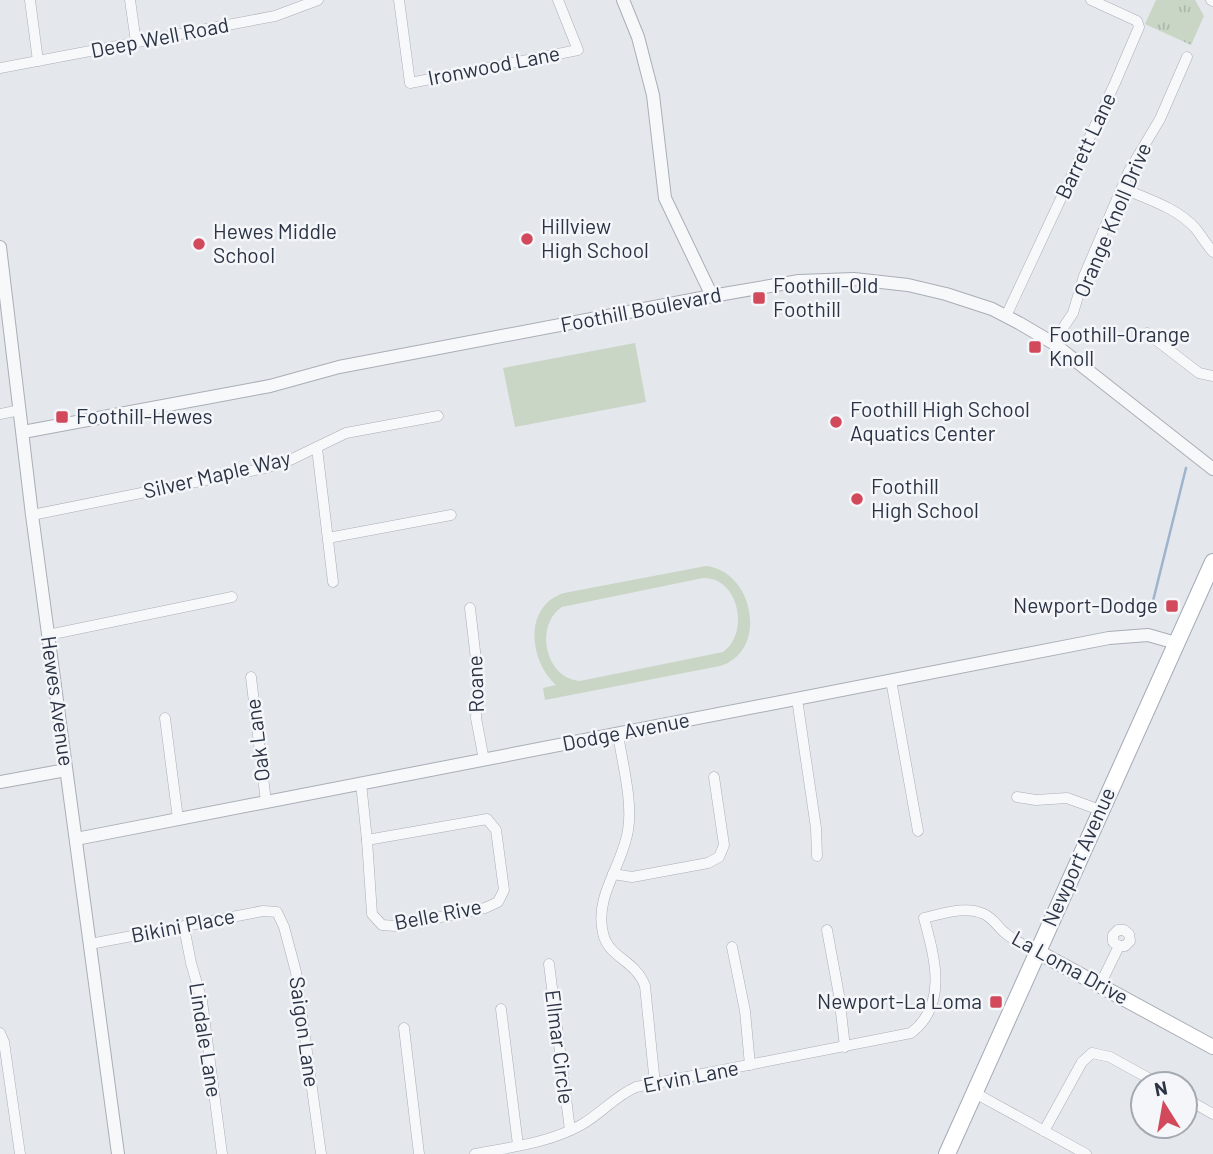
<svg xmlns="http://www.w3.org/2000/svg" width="1213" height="1154" font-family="Barlow,sans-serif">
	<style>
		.grass { fill: url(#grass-tufts) }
		.garden { fill: #c9d6c5; fill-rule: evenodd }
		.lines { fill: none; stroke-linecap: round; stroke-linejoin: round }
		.stream { stroke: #9fb4cc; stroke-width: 2.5 }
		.minor-casing { stroke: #a9aeb7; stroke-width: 11 }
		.tertiary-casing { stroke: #a9aeb7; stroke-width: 14 }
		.secondary-casing { stroke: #a9aeb7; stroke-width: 16 }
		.primary-casing { stroke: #a3abb8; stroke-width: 18 }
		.minor { stroke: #f7f8fa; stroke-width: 10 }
		.tertiary { stroke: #f7f8fa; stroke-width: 12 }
		.secondary { stroke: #fff; stroke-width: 14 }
		.primary { stroke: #fff; stroke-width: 16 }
		.poi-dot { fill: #d1495b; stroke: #f4f6f9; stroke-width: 2.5 }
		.labels { text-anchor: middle; stroke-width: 5; stroke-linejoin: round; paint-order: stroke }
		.street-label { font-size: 21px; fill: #2b3445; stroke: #f4f6f9 }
		.poi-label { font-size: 21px; fill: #2b3445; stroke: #f4f6f9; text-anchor: start }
	</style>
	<defs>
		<pattern id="grass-tufts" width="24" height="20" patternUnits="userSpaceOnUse" patternTransform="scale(1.75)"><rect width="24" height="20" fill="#c9d6c5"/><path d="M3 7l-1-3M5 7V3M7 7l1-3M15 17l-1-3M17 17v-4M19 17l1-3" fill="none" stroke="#adb8ab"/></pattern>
	</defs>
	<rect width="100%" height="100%" fill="#e4e7ec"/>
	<polygon class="grass" points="1156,0 1195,0 1204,16 1191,45 1145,24"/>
	<g class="garden">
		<polygon points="635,343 646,402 515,427 503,368"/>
		<path d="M706,566C754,571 769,651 720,666L545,700L543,688L556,685C529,661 523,606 564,593ZM703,578C739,577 750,633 723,652L580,681C545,679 534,625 562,607Z"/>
	</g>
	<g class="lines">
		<polyline class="stream" points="1150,613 1186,468"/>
		<defs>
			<g id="minor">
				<polyline points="30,0 38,61"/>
				<polyline points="130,0 136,42"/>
				<polyline points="399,0 410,83 578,50 558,0"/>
				<polyline points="1211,0 1213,1"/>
				<polyline points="0,68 275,16 318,0"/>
				<path d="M1122,188C1147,199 1178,208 1196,229C1202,237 1207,245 1213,252"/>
				<polyline points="1006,316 1115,83 1139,27 1137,21 1091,0"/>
				<polyline points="1147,333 1199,373 1213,376"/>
				<polyline points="1053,343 1073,313 1084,276 1129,171 1160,119 1187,57"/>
				<polyline points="0,414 20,410"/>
				<polyline points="317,448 333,582"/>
				<polyline points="32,515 265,468 290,460 346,433 438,416"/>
				<polyline points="328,538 451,515"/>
				<polyline points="470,608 478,677 476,718 484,760"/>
				<polyline points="48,635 232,597"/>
				<polyline points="251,677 266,802"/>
				<polyline points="891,680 918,831"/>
				<polyline points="797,699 816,828 817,856"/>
				<polyline points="165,718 178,819"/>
				<path d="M618,734C622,762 633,802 628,830C623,865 594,896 603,933C608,958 636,960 645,986L655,1084"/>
				<polyline points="361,783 367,840"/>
				<polyline points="1017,797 1036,800 1067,798 1100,810"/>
				<polygon points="487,819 496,830 504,890 498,902 485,908 396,926 382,925 372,914 367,840"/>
				<polyline points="613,874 632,877 708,863 719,857 724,845 714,777"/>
				<polyline points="184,927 191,963 202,1001 222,1154"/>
				<polyline points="827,930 839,995 845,1047"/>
				<polyline points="90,944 263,911 277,912 284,927 296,972 321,1154"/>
				<polyline points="732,947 745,1011 750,1065"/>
				<polyline points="549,964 570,1130"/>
				<polyline points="1100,985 1119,946 1125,946 1130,941 1129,934 1124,930 1118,930 1113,935 1113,942 1119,946"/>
				<polyline points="501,1009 518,1145"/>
				<polyline points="404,1028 419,1154"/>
				<polyline points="0,1033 4,1042 20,1154"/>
				<polyline points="975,1093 1086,1154"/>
				<polyline points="1185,1098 1213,1114"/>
				<polyline points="1044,1131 1082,1062 1092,1053 1110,1057 1159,1084"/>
				<path d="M475,1154C511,1147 549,1143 581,1125C601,1114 615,1096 636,1087L911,1033C949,1004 934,956 924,918C942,914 965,905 984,914C993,918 997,926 1004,932C1014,941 1026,946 1038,952"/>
			</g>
			<g id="tertiary">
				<polyline points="623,0 638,37 653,95 665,198 712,296"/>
				<polyline points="0,247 32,515 118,1154"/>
				<polyline points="23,432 270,386 339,367 712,296 799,281 854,279 908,285 946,294 992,309 1019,323 1053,343 1213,469"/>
				<polyline points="0,782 66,770"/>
				<polyline points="76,839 1109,638 1148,635 1176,643"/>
			</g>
			<polyline id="secondary" points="1038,952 1213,1047"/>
			<polyline id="primary" points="947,1154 1213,562"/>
		</defs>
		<use href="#minor" class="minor-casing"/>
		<use href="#tertiary" class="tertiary-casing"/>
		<use href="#secondary" class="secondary-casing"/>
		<use href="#primary" class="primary-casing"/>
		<use href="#minor" class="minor"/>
		<use href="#tertiary" class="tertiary"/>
		<use href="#secondary" class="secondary"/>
		<use href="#primary" class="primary"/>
	</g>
	<g class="poi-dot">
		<circle cx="527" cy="239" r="7"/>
		<circle cx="199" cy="244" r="7"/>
		<rect x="752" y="291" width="14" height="14" rx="3.5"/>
		<rect x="1028" y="340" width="14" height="14" rx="3.5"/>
		<rect x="55" y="410" width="14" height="14" rx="3.5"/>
		<circle cx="836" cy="422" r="7"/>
		<circle cx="857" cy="499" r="7"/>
		<rect x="1165" y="599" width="14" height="14" rx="3.5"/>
		<rect x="989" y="995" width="14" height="14" rx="3.5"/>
	</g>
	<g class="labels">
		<g class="street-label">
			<text transform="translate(160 38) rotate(-11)" y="7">Deep Well Road</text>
			<text transform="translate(494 66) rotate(-11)" y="7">Ironwood Lane</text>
			<text transform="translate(1086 146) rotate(-65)" y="7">Barrett Lane</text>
			<text transform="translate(1113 220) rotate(-67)" y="7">Orange Knoll Drive</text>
			<text transform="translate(641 310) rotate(-11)" y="7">Foothill Boulevard</text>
			<text transform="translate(217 475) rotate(-13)" y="7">Silver Maple Way</text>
			<text transform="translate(476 684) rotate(-92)" y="7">Roane</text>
			<text transform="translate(57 701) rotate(82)" y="7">Hewes Avenue</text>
			<text transform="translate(626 732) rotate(-11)" y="7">Dodge Avenue</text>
			<text transform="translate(258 740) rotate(-97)" y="7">Oak Lane</text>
			<text transform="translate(1079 857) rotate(-66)" y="7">Newport Avenue</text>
			<text transform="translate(438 915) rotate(-11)" y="7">Belle Rive</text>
			<text transform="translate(183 926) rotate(-11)" y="7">Bikini Place</text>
			<text transform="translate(1070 968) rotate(29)" y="7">La Loma Drive</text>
			<text transform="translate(304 1032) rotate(82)" y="7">Saigon Lane</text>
			<text transform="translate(205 1040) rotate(81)" y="7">Lindale Lane</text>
			<text transform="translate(559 1047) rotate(83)" y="7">Ellmar Circle</text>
			<text transform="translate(691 1077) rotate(-11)" y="7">Ervin Lane</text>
		</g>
		<g class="poi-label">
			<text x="541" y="234">Hillview<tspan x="541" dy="24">High School</tspan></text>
			<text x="213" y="239">Hewes Middle<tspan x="213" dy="24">School</tspan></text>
			<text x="773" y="293">Foothill-Old<tspan x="773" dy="24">Foothill</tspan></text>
			<text x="1049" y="342">Foothill-Orange<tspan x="1049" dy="24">Knoll</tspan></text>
			<text x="850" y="417">Foothill High School<tspan x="850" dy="24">Aquatics Center</tspan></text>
			<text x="76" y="424">Foothill-Hewes</text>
			<text x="871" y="494">Foothill<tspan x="871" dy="24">High School</tspan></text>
			<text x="1158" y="613" text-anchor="end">Newport-Dodge</text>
			<text x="982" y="1009" text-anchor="end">Newport-La Loma</text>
		</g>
	</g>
	<g transform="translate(1164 1105) rotate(349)"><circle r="33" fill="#f4f6f9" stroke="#a4a8b1" stroke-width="2"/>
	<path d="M0-5L12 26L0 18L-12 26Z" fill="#d1495b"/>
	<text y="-10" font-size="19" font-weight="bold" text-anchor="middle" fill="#2b3445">N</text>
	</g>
</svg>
